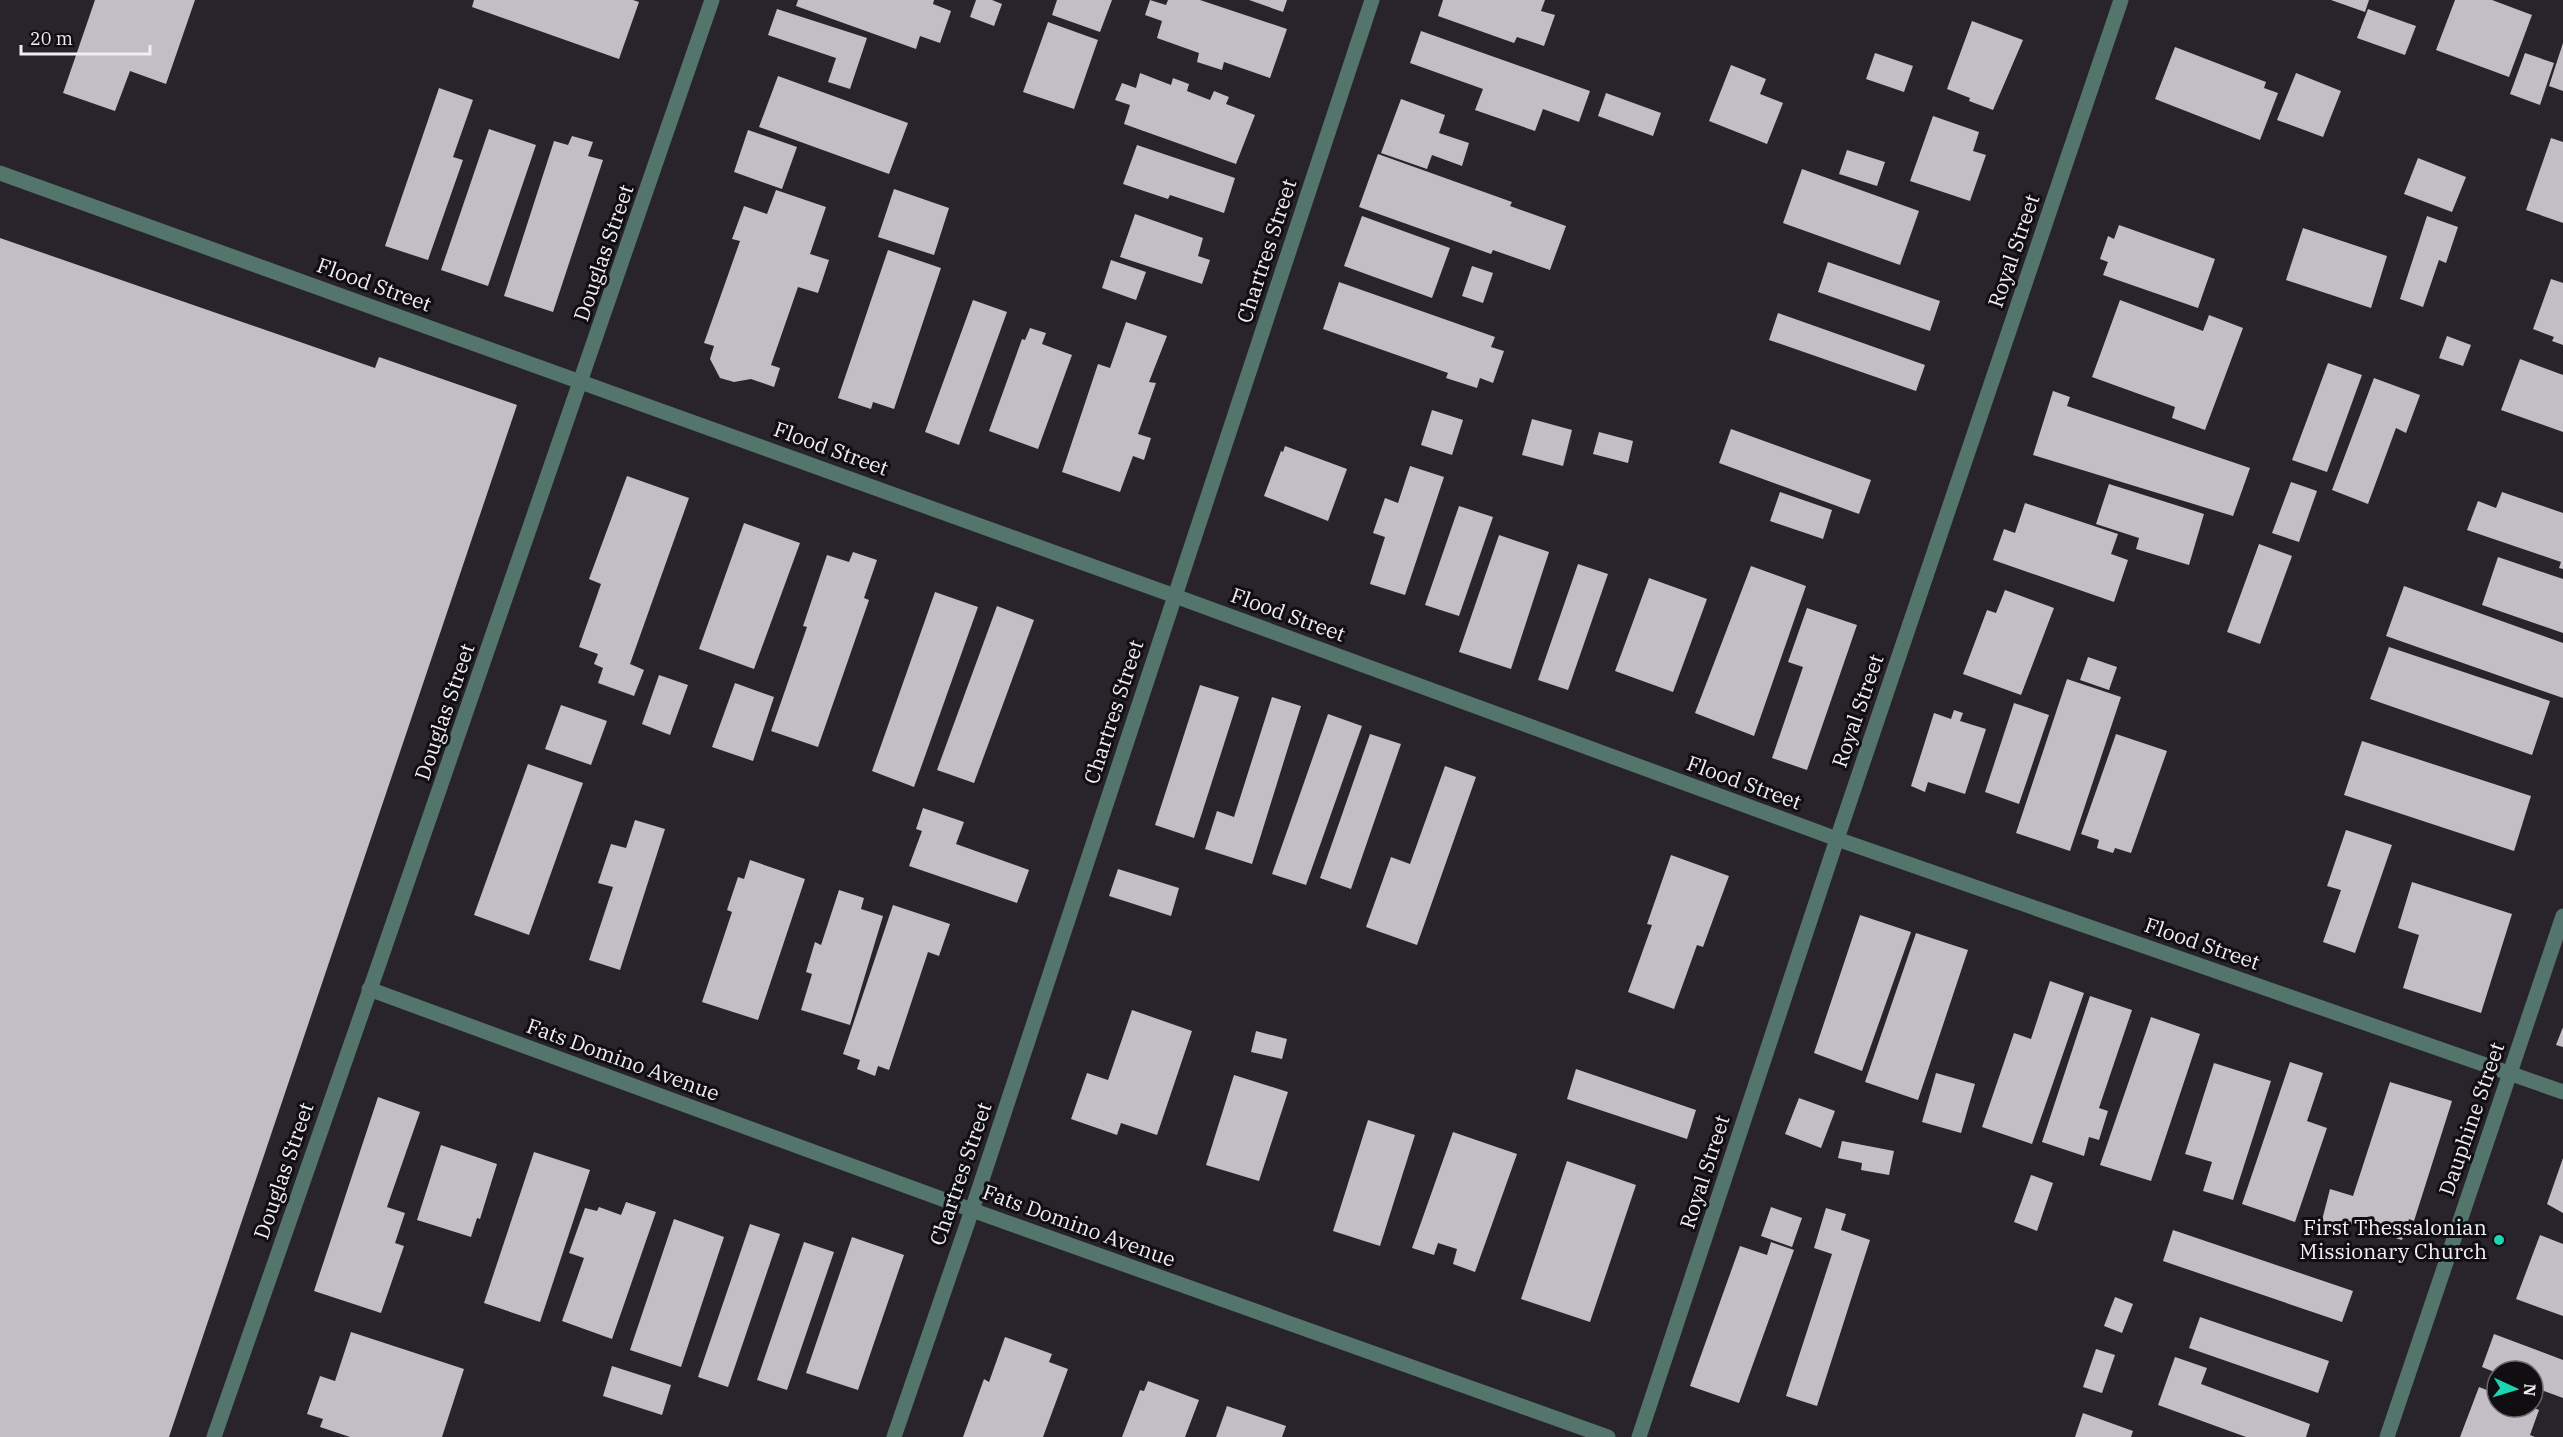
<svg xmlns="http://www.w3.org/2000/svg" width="2563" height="1437" font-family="'IBM Plex Serif',serif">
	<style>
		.building { fill: #c3bdc6 }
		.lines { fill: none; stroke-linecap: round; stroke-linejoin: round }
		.minor { stroke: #53756b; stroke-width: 15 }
		.poi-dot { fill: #1cd5b1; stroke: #100e11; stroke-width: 2 }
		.labels { text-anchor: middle; stroke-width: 6; stroke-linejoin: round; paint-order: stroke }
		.street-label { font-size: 21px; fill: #f1eef3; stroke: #100e11 }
		.poi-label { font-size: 21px; fill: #f1eef3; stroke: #100e11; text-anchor: end }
	</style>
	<rect width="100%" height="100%" fill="#29242b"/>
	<g class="building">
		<polygon points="95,0 195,0 166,84 130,71 115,111 63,93"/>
		<polygon points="474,0 633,0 639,2 619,59 472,7"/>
		<polygon points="798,0 934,0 933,4 951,11 940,43 920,36 916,49 796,6"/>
		<polygon points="976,0 992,0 1002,4 994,26 970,17"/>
		<polygon points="1057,0 1112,0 1100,32 1052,15"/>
		<polygon points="1150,0 1166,5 1168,0 1200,0 1287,29 1270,78 1224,62 1222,70 1197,62 1199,53 1157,38 1162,21 1145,15"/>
		<polygon points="1249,0 1287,0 1283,12"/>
		<polygon points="1443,0 1545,0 1541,11 1555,15 1544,46 1517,37 1514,43 1438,16"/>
		<polygon points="2331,0 2369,0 2365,12"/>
		<polygon points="2455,0 2492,0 2532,15 2509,77 2436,50"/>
		<polygon points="777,9 867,38 850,89 828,82 836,58 768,35"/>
		<polygon points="2368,9 2416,26 2405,55 2357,38"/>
		<polygon points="1972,21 2023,40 1993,110 1969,101 1970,98 1947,89"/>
		<polygon points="1048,22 1098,40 1074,109 1023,92"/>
		<polygon points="1421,31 1590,91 1579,122 1543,109 1535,131 1475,110 1483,89 1410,63"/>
		<polygon points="2563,43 2563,91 2549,86"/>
		<polygon points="2175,47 2266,82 2264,88 2278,93 2260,140 2155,99"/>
		<polygon points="1875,53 1913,66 1904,92 1866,79"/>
		<polygon points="2525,53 2554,63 2540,105 2510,94"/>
		<polygon points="1731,65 1766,79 1760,94 1783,103 1767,144 1709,121"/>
		<polygon points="1140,73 1171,85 1173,78 1189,84 1187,91 1210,100 1214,91 1229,97 1226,104 1255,115 1236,164 1124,124 1130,105 1115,100 1122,83 1136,88"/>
		<polygon points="2296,73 2341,91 2323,137 2277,120"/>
		<polygon points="778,76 908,123 889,174 759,127"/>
		<polygon points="439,88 473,100 453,157 463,160 428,260 385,246"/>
		<polygon points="1606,93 1661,113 1653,136 1598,116"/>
		<polygon points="1401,99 1445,115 1439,133 1469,143 1462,166 1432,155 1427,169 1381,153"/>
		<polygon points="1933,116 1979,132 1973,151 1986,155 1970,201 1910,181"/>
		<polygon points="489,129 536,145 488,286 441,270"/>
		<polygon points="748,130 797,147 782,189 734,172"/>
		<polygon points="572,136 593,142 588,156 603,160 553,312 504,296 554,141 568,145"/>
		<polygon points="2551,138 2563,142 2563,223 2526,210"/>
		<polygon points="1137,145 1235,178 1224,213 1170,195 1168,199 1123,184"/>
		<polygon points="1847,150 1885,162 1877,186 1839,174"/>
		<polygon points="1378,154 1512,202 1510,206 1566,226 1550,270 1493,250 1491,254 1359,207"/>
		<polygon points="2418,158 2466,177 2452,212 2404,194"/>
		<polygon points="1802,169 1919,211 1900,265 1783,223"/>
		<polygon points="894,189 949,208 934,255 878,237"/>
		<polygon points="776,190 826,207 810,254 829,260 818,293 798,287 771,365 780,368 774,387 751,379 734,382 720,378 710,359 714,346 704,343 740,241 732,239 744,206 767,214"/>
		<polygon points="1135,214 1203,238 1198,256 1210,260 1202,284 1120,257"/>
		<polygon points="1362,216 1450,248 1432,298 1344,266"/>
		<polygon points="2427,216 2458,227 2446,263 2439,260 2423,307 2400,299"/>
		<polygon points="2119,225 2215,259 2198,308 2103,275 2108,262 2100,259 2108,236 2114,239"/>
		<polygon points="2303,228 2387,256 2371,308 2286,280"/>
		<polygon points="0,238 375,368 379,357 517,405 169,1437 0,1437"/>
		<polygon points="888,250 941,268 894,409 873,402 871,409 838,398"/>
		<polygon points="1111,260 1146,272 1136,300 1102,288"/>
		<polygon points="1828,262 1940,301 1930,331 1818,292"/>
		<polygon points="1472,266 1493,273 1483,303 1462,296"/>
		<polygon points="2551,279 2563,283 2563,345 2552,341 2554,337 2533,329"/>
		<polygon points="1339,282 1495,337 1491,347 1504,351 1493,383 1480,378 1477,388 1446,378 1448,373 1323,329"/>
		<polygon points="973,300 1007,312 959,445 925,432"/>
		<polygon points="2120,300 2203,331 2209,315 2243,328 2205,430 2172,418 2175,407 2092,377"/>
		<polygon points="1778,313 1925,365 1916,391 1769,340"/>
		<polygon points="1126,322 1167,336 1149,382 1156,383 1138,434 1151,438 1144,460 1133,456 1120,492 1062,472 1098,364 1110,368"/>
		<polygon points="1030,328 1046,333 1042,344 1072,355 1038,449 989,431 1022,339 1025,340"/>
		<polygon points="2447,336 2471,345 2463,366 2439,358"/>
		<polygon points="2520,359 2563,375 2563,432 2501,410"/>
		<polygon points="2328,363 2362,375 2327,472 2292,460"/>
		<polygon points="2374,378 2420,395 2406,433 2396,428 2368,504 2332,490"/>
		<polygon points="2053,391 2070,397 2067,406 2250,468 2233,516 2033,455"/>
		<polygon points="1432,410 1463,420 1452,455 1421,445"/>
		<polygon points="1532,419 1572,430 1563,466 1522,455"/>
		<polygon points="1731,429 1871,480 1859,514 1719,463"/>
		<polygon points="1599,432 1633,441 1628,463 1593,454"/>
		<polygon points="1285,446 1347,469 1328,521 1264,496 1281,451 1283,452"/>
		<polygon points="1410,466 1444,477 1405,595 1370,584 1385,537 1373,533 1385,498 1398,503"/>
		<polygon points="627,476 689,498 630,664 644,670 634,696 598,683 603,668 594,664 598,654 579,647 601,584 589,579"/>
		<polygon points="2291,482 2317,491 2299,542 2272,533"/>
		<polygon points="2109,484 2204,514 2189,565 2136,549 2139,538 2096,524"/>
		<polygon points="1780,492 1832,510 1823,539 1770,521"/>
		<polygon points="2502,492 2563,513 2563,569 2559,568 2561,562 2467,530 2478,501 2496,508"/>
		<polygon points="2025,503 2118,534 2111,554 2128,560 2114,602 1993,560 2004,529 2015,533"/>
		<polygon points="1459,506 1493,517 1459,616 1425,605"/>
		<polygon points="744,523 800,543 754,669 699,649"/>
		<polygon points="1499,535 1549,552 1511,669 1459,652"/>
		<polygon points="2259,544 2292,556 2260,644 2227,632"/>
		<polygon points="853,552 877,560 864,598 869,600 818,747 771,731 807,627 803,626 827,555 849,562"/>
		<polygon points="2498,557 2563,579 2563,633 2482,605"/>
		<polygon points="1578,564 1608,574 1568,690 1538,680"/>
		<polygon points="1751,566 1806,586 1754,736 1695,713"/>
		<polygon points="1649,578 1707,599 1673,692 1615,671"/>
		<polygon points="2404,586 2563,643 2563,698 2386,636"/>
		<polygon points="2005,590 2054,608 2021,695 1963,674 1987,610 1996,613"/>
		<polygon points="935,592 978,607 914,787 872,771"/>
		<polygon points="997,606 1034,620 974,783 937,770"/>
		<polygon points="1807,608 1857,625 1807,770 1772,758 1803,667 1788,662"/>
		<polygon points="2389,647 2550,701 2532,755 2370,699"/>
		<polygon points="2088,657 2117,667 2109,690 2080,680"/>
		<polygon points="659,675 688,685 670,735 642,724"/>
		<polygon points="2067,679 2121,697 2070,851 2016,833"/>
		<polygon points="735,683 774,697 753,761 712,747"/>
		<polygon points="1200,685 1239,697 1194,838 1155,825"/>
		<polygon points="1272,697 1301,706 1252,864 1205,849 1217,811 1234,817"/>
		<polygon points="2014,703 2049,715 2019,804 1985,792"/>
		<polygon points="561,705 607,721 591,765 545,749"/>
		<polygon points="1954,710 1963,713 1960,721 1986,729 1965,794 1928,782 1925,792 1911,786 1934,713 1951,719"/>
		<polygon points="1328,714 1362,726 1306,885 1272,874"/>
		<polygon points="1370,734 1401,744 1351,889 1320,878"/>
		<polygon points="2116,734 2167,751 2131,853 2115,848 2113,853 2097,848 2099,840 2081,834"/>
		<polygon points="2362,741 2531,796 2514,851 2344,795"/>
		<polygon points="528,764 583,783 529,935 474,915"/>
		<polygon points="1445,766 1476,777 1417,945 1366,927 1391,857 1410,864"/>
		<polygon points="923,808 964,822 956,844 1029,870 1017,903 909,866 922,831 916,829"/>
		<polygon points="635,820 665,829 620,970 589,960 613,887 598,883 611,844 626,848"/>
		<polygon points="2346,830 2392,845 2355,953 2323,942 2341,890 2327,886"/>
		<polygon points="1671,855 1729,876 1703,947 1697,945 1674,1009 1628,992 1652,925 1647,924"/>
		<polygon points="750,860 805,879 758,1020 702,1002 732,912 727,910 738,877 744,879"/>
		<polygon points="1118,869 1179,888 1171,916 1109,896"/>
		<polygon points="2412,882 2512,914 2481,1013 2403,988 2419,935 2398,928"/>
		<polygon points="839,890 864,898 861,909 883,916 850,1025 801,1010 812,974 806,972 815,942 821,945"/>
		<polygon points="893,905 950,924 939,956 928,952 889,1070 878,1066 875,1076 857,1069 860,1060 843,1054"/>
		<polygon points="1860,915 1911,932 1862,1071 1814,1053"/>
		<polygon points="1916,933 1968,950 1918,1100 1865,1082"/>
		<polygon points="2050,981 2084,993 2032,1144 1982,1127 2014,1033 2031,1039"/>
		<polygon points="2090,996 2132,1010 2099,1108 2108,1111 2099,1140 2089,1137 2084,1156 2042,1142"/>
		<polygon points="1132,1010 1192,1031 1157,1135 1121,1123 1117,1135 1071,1119 1087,1073 1108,1080"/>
		<polygon points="2151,1017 2200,1034 2151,1181 2100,1165"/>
		<polygon points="2563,1027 2563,1047 2556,1045"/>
		<polygon points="1256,1031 1287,1039 1282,1059 1251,1052"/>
		<polygon points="2290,1062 2323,1073 2307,1121 2327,1128 2295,1222 2242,1204"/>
		<polygon points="2214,1063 2271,1081 2233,1200 2203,1191 2212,1162 2185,1154"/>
		<polygon points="1576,1069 1696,1110 1687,1139 1567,1099"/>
		<polygon points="1936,1073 1975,1084 1961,1133 1922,1122"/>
		<polygon points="1234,1075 1288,1092 1259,1181 1206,1165"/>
		<polygon points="2390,1082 2452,1101 2414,1221 2409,1219 2402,1240 2344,1222 2338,1238 2319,1232 2330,1189 2353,1196"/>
		<polygon points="378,1097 420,1112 387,1207 405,1213 395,1243 404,1246 381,1313 314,1291"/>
		<polygon points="1799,1098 1835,1111 1821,1148 1785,1134"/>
		<polygon points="1368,1120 1415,1135 1380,1246 1333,1231"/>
		<polygon points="1453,1132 1517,1154 1475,1272 1453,1264 1457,1249 1438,1243 1434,1255 1412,1248"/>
		<polygon points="1842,1141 1894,1151 1889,1175 1861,1170 1862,1163 1838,1158"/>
		<polygon points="441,1145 497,1164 480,1219 477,1218 471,1237 417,1220"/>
		<polygon points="534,1152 590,1170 540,1322 484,1303"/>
		<polygon points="2563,1158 2563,1213 2547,1204"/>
		<polygon points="1567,1161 1636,1185 1590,1322 1521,1299"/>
		<polygon points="2031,1175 2053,1183 2037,1231 2014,1222"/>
		<polygon points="626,1202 656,1212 612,1339 562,1321 584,1258 569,1253 585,1208 597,1211 599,1207 621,1215"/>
		<polygon points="1771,1207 1802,1218 1792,1247 1761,1236"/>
		<polygon points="1826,1208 1846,1214 1841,1230 1870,1240 1817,1406 1786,1396 1832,1254 1814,1248"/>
		<polygon points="674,1219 724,1237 681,1367 630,1350"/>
		<polygon points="750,1224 780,1234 728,1387 698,1377"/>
		<polygon points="2173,1230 2353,1291 2342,1322 2163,1261"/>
		<polygon points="2540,1235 2563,1244 2563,1316 2516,1299"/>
		<polygon points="852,1237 904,1255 858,1390 806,1373"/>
		<polygon points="804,1242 834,1252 787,1390 757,1380"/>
		<polygon points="1771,1242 1794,1250 1739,1403 1690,1386 1740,1246 1767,1255"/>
		<polygon points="2115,1297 2133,1304 2122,1333 2104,1326"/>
		<polygon points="2200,1317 2329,1361 2318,1393 2189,1348"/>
		<polygon points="351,1332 464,1369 442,1437 350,1437 320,1427 323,1419 307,1414 320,1376 335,1381"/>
		<polygon points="2494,1334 2563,1360 2563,1398 2533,1387 2533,1371 2497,1371 2497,1373 2482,1367"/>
		<polygon points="1005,1337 1052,1354 1049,1362 1068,1369 1043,1437 963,1437 984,1379 989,1382"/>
		<polygon points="2096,1349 2115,1355 2102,1393 2083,1387"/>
		<polygon points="2175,1357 2207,1368 2201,1384 2310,1424 2306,1437 2246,1437 2158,1405"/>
		<polygon points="612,1366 671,1385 662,1415 603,1396"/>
		<polygon points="1148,1381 1199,1400 1185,1437 1122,1437 1140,1390 1144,1391"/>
		<polygon points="2479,1387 2497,1394 2497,1407 2532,1407 2539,1410 2530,1435 2535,1437 2460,1437"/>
		<polygon points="1227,1406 1286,1426 1282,1437 1216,1437"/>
		<polygon points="2083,1413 2133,1431 2131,1437 2075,1437"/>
	</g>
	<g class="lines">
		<g class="minor">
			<polyline points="0,173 1175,596 1837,839 2563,1092"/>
			<polyline points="369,989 972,1210 1608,1437"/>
			<path d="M214,1437C380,958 550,480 712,0"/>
			<polyline points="894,1437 972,1210 1372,0"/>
			<polyline points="1639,1437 1837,839 2121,0"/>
			<polyline points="2387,1437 2563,916"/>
		</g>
	</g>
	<circle class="poi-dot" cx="2499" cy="1240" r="6"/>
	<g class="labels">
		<g class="street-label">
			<text transform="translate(1267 251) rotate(-72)" y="7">Chartres Street</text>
			<text transform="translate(2014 251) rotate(-71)" y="7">Royal Street</text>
			<text transform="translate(604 253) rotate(-71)" y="7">Douglas Street</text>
			<text transform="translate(374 285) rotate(20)" y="7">Flood Street</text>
			<text transform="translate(831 449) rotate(20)" y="7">Flood Street</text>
			<text transform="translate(1288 615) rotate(20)" y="7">Flood Street</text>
			<text transform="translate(1858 711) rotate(-71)" y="7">Royal Street</text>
			<text transform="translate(445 712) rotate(-71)" y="7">Douglas Street</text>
			<text transform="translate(1114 712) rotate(-72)" y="7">Chartres Street</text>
			<text transform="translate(1744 783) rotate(20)" y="7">Flood Street</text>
			<text transform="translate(2202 944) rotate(19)" y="7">Flood Street</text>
			<text transform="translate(623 1060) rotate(20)" y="7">Fats Domino Avenue</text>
			<text transform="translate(2472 1119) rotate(-71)" y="7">Dauphine Street</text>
			<text transform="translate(284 1171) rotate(-71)" y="7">Douglas Street</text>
			<text transform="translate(1705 1172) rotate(-72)" y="7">Royal Street</text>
			<text transform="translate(961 1174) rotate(-71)" y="7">Chartres Street</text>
			<text transform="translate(1079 1226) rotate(20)" y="7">Fats Domino Avenue</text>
		</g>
		<g class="poi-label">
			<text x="2487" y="1235">First Thessalonian<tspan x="2487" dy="24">Missionary Church</tspan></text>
		</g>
	</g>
	<g transform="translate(2515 1389) rotate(94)"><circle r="28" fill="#100e11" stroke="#6a686b" stroke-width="1.5"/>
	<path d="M0-4.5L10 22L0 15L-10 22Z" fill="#1cd5b1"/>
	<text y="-9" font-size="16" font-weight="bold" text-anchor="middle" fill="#f1eef3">N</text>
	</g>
	<path d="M21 45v9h129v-9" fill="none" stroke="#f1eef3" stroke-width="3"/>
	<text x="30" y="45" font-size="18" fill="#f1eef3" stroke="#100e11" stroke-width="4.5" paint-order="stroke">20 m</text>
</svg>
